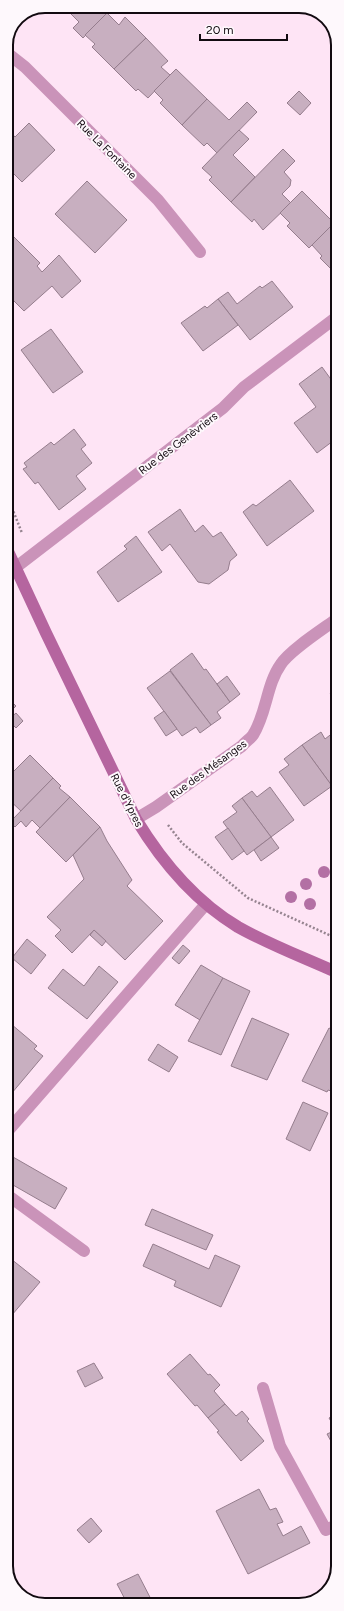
<svg xmlns="http://www.w3.org/2000/svg" width="344" height="1611" font-family="Figtree,sans-serif">
	<style>
		.building { fill: #c8afc0; stroke: #957d8d }
		.lines { fill: none; stroke-linecap: round; stroke-linejoin: round }
		.path { stroke: #968490; stroke-width: 2.5; stroke-dasharray: 2 2; stroke-linecap: butt }
		.service { stroke: #ca93b9; stroke-width: 12 }
		.minor { stroke: #ca93b9; stroke-width: 12 }
		.secondary { stroke: #b5659f; stroke-width: 12 }
		.tree { fill: #b370a4 }
		.labels { text-anchor: middle; stroke-width: 4; stroke-linejoin: round; paint-order: stroke }
		.street-label { font-size: 11px; fill: #120a10; stroke: #fef8fc }
		.rim { fill: none; stroke: #120a10; stroke-width: 2 }
	</style>
	<rect width="100%" height="100%" fill="#fee4f5"/>
	<g class="building">
		<polygon points="63,6 112,6 113,7 83,38 73,28 79,22"/>
		<polygon points="107,13 119,25 125,17 146,38 114,69 92,47 95,44 85,35"/>
		<polygon points="146,38 168,61 161,67 170,75 148,98 138,89 136,91 114,69"/>
		<polygon points="176,69 207,99 182,125 160,103 163,100 154,91"/>
		<polygon points="299,91 311,103 300,115 287,103"/>
		<polygon points="207,99 229,120 247,102 257,112 217,153 207,143 204,146 182,125"/>
		<polygon points="29,123 55,150 22,182 6,166 6,127 15,137"/>
		<polygon points="239,130 249,139 233,155 255,177 231,202 209,180 212,177 202,168"/>
		<polygon points="283,149 295,161 284,172 291,180 290,186 282,194 291,203 263,230 254,219 252,222 231,202"/>
		<polygon points="87,181 127,220 95,253 55,214"/>
		<polygon points="302,191 334,223 309,248 287,226 290,223 280,213"/>
		<polygon points="334,223 338,226 338,276 320,258 322,256 312,245"/>
		<polygon points="13,236 40,263 37,266 42,272 59,255 81,281 62,298 52,286 24,311 6,293 6,243"/>
		<polygon points="272,281 293,307 250,340 218,299 228,292 237,304 260,286 262,288"/>
		<polygon points="218,299 238,325 203,351 181,323 205,306 207,308"/>
		<polygon points="51,329 83,372 53,393 21,350"/>
		<polygon points="322,367 338,389 338,435 331,440 333,441 317,453 294,423 316,407 299,384"/>
		<polygon points="74,429 86,445 81,449 92,463 76,476 86,489 59,510 38,482 35,484 23,469 27,467 24,463 51,442 54,445"/>
		<polygon points="290,480 314,511 267,546 243,512 253,504 256,506"/>
		<polygon points="180,509 195,532 203,525 213,537 221,532 237,555 230,561 228,570 209,584 198,582 170,544 162,551 148,532"/>
		<polygon points="136,536 162,572 118,602 97,572 127,549 124,546"/>
		<polygon points="192,653 204,670 206,669 230,702 217,712 221,718 211,725 170,670"/>
		<polygon points="170,671 211,725 200,733 196,727 182,736 147,688"/>
		<polygon points="227,676 240,694 230,702 217,684"/>
		<polygon points="338,687 338,704 330,693"/>
		<polygon points="6,696 16,706 6,716"/>
		<polygon points="164,711 177,729 166,736 154,718"/>
		<polygon points="16,713 23,721 16,728 8,720"/>
		<polygon points="321,732 325,739 334,732 338,737 338,781 332,786 302,745"/>
		<polygon points="302,745 332,786 304,806 279,772 289,765 284,759"/>
		<polygon points="30,755 53,778 21,811 6,797 6,779"/>
		<polygon points="53,778 61,786 59,788 70,797 40,828 32,820 26,827 21,821 15,827 10,822"/>
		<polygon points="270,787 294,820 271,837 242,798 252,791 257,797"/>
		<polygon points="70,797 100,827 66,862 36,832"/>
		<polygon points="242,798 271,837 247,855 223,822 237,812 232,806"/>
		<polygon points="100,827 107,841 132,880 127,886 163,921 125,960 94,930 72,953 55,936 61,930 47,917 84,879 73,855"/>
		<polygon points="228,828 244,851 232,860 215,837"/>
		<polygon points="271,837 279,848 261,861 254,850"/>
		<polygon points="94,930 106,941 102,946 90,935"/>
		<polygon points="27,939 46,955 31,974 12,958"/>
		<polygon points="183,945 190,951 179,964 172,958"/>
		<polygon points="201,965 223,978 200,1020 175,1005"/>
		<polygon points="99,966 118,982 87,1019 48,988 63,969 84,986"/>
		<polygon points="223,978 250,991 221,1055 188,1041"/>
		<polygon points="252,1018 289,1034 267,1080 231,1066"/>
		<polygon points="11,1024 37,1046 34,1049 43,1056 6,1100 6,1030"/>
		<polygon points="329,1028 338,1032 338,1091 337,1093 328,1090 327,1092 302,1081"/>
		<polygon points="158,1044 178,1057 169,1072 148,1060"/>
		<polygon points="303,1102 328,1113 310,1151 286,1139"/>
		<polygon points="13,1157 67,1188 55,1209 6,1181 6,1169"/>
		<polygon points="152,1209 213,1235 206,1250 145,1225"/>
		<polygon points="153,1244 209,1269 215,1255 240,1266 221,1307 174,1286 176,1281 143,1266"/>
		<polygon points="6,1255 40,1282 6,1322"/>
		<polygon points="190,1354 208,1375 210,1374 220,1385 214,1391 225,1404 208,1418 197,1405 195,1406 167,1374"/>
		<polygon points="94,1363 103,1378 85,1387 77,1371"/>
		<polygon points="225,1404 236,1416 242,1411 249,1419 247,1421 264,1441 241,1461 217,1432 219,1431 208,1418"/>
		<polygon points="338,1412 338,1428 336,1430 329,1418"/>
		<polygon points="336,1430 338,1434 338,1454 327,1434"/>
		<polygon points="259,1489 270,1510 276,1508 283,1522 277,1524 283,1536 301,1526 310,1543 248,1574 216,1511"/>
		<polygon points="91,1518 102,1531 89,1543 77,1530"/>
		<polygon points="138,1574 154,1605 128,1605 117,1584"/>
	</g>
	<g class="lines">
		<g class="path">
			<polyline points="6,493 22,533"/>
			<polyline points="168,825 182,843 248,898 338,939"/>
		</g>
		<g class="service">
			<polyline points="6,1133 206,904"/>
			<polyline points="6,1194 84,1251"/>
			<polyline points="263,1388 280,1446 326,1530 338,1524"/>
		</g>
		<g class="minor">
			<polyline points="6,52 25,67 158,200 200,252"/>
			<polyline points="15,568 223,408 244,387 338,316"/>
			<path d="M136,819L156,807L242,746C245,742 250,739 253,735C267,713 266,685 281,664C290,650 323,629 338,618"/>
		</g>
		<path class="secondary" d="M6,547L46,633L136,819C162,862 195,901 238,927C270,945 305,958 338,973"/>
	</g>
	<g class="tree">
		<circle cx="324" cy="872" r="6"/>
		<circle cx="306" cy="884" r="6"/>
		<circle cx="291" cy="897" r="6"/>
		<circle cx="310" cy="904" r="6"/>
	</g>
	<g class="labels">
		<g class="street-label">
			<text transform="translate(107 149) rotate(45)" y="4">Rue La Fontaine</text>
			<text transform="translate(178 443) rotate(-37)" y="4">Rue des Genèvriers</text>
			<text transform="translate(208 769) rotate(-36)" y="4">Rue des Mésanges</text>
			<text transform="translate(127 800) rotate(63)" y="4">Rue d'Ypres</text>
		</g>
	</g>
	<path d="M0 0H344V1611H0ZM45 13H299A32 32 0 0 1 331 45V1566A32 32 0 0 1 299 1598H45A32 32 0 0 1 13 1566V45A32 32 0 0 1 45 13Z" fill="#fef8fc" fill-rule="evenodd"/>
	<path class="rim" d="M45 13H299A32 32 0 0 1 331 45V1566A32 32 0 0 1 299 1598H45A32 32 0 0 1 13 1566V45A32 32 0 0 1 45 13Z"/>
	<path d="M200 34v6h87v-6" fill="none" stroke="#120a10" stroke-width="2"/>
	<text x="206" y="34" font-size="12" fill="#120a10" stroke="#fef8fc" stroke-width="3" paint-order="stroke">20 m</text>
</svg>
